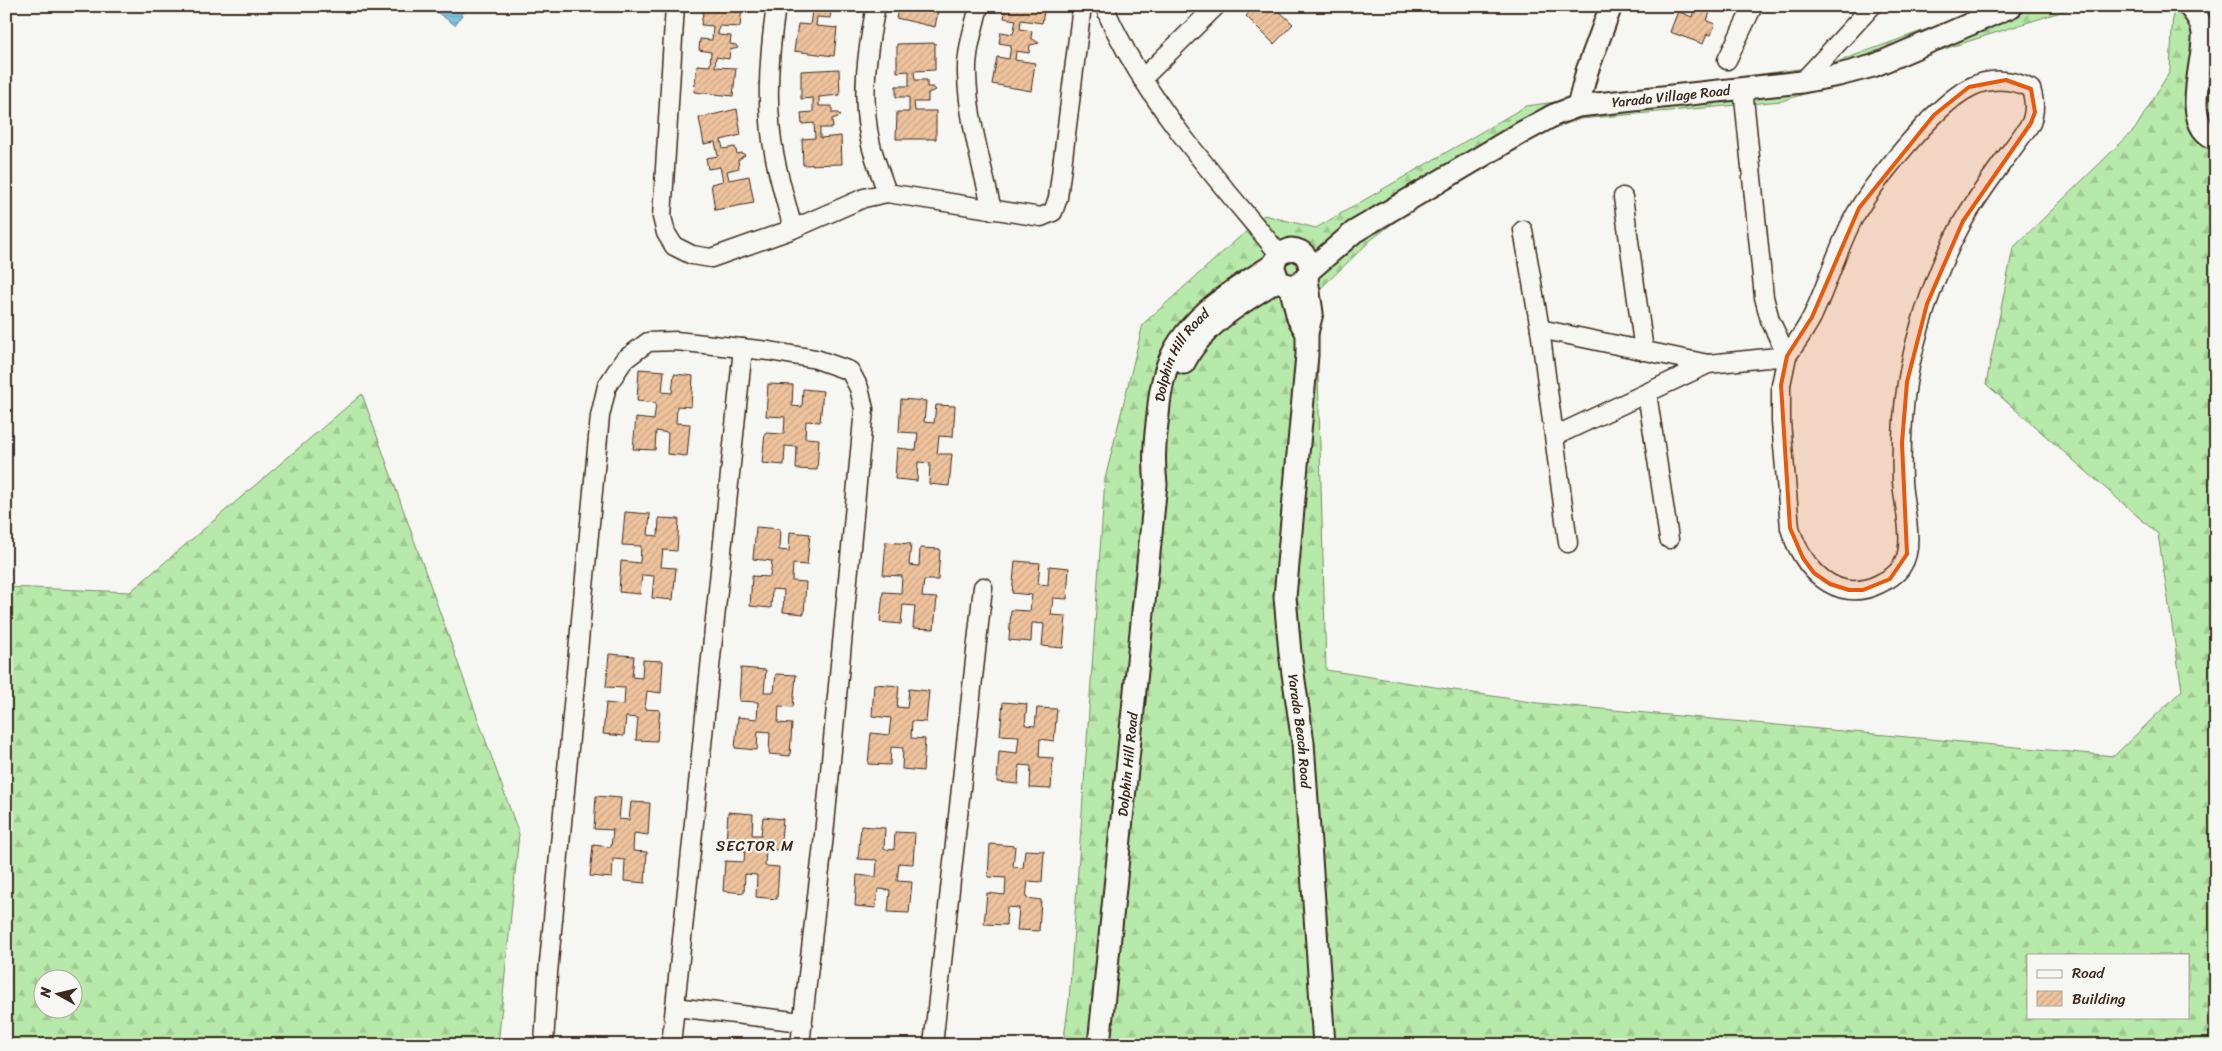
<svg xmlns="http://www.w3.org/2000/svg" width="2222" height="1051" font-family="Sriracha,sans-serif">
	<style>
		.forest { fill: url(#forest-firs); stroke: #798a64; fill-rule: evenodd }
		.water { fill: url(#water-rules); stroke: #648792 }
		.building { fill: url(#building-hatch); stroke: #3b2a1e }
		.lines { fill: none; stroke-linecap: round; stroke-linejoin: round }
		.minor-casing { stroke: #3b2a1e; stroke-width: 21 }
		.tertiary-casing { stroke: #3b2a1e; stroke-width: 25 }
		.minor { stroke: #f6f6f2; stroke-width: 18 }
		.tertiary { stroke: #f6f6f2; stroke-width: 21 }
		.marked { fill: #e8590c; fill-opacity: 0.2; stroke: #e8590c; stroke-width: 4; stroke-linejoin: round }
		.labels { text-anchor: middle; stroke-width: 4.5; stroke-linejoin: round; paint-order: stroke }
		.street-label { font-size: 14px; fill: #3b2a1e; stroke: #f6f6f2 }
		.neighbourhood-label { font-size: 15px; letter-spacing: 1px; fill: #3b2a1e; stroke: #f6f6f2 }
	</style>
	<defs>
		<pattern id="forest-firs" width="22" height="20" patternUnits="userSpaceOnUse" patternTransform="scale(1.25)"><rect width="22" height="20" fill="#b7eaaa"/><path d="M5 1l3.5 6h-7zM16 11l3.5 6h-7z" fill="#9ec992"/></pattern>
		<pattern id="water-rules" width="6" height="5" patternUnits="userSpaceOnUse" patternTransform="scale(1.25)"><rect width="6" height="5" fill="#7fc5df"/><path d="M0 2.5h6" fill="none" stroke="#6fa9bf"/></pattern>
		<pattern id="building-hatch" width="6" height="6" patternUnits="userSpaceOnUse" patternTransform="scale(1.25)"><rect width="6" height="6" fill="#eec39d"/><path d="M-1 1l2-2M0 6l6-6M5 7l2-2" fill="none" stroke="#cda887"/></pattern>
	</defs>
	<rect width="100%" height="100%" fill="#f6f6f2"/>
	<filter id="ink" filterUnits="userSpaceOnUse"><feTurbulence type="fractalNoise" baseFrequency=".02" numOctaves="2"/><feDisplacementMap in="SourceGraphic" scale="10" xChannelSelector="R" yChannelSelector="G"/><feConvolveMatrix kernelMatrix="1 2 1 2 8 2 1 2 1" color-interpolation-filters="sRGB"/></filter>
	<g filter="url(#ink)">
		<g class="forest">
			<path d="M1991,6H2079L1782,101L1580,119L1483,155L1372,239L1321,288L1317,335L1326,670L1537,703L2114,756L2182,690L2158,534L1986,384L2013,248L2135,129L2170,71L2173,10L2160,6H2211L2216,16V1045H1063L1069,1001L1105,479L1143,324L1264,215L1316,228L1526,106L1828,65ZM2028,955H2188V1017H2028Z"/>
			<path d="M362,394L519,834L498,1045H6V587L130,592ZM42,978H72V1008H42Z"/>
		</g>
		<polygon class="water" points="428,6 468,6 455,25"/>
		<g class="building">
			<polygon points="704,6 742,6 740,27 719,26 718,35 731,36 730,44 736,45 738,48 730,50 729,59 716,57 715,67 736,68 733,96 694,92 697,65 710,66 711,52 699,50 700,39 712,40 713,26 701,25"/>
			<polygon points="800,6 839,8 831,10 830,18 817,17 816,26 837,28 834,56 794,51 798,24 810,25 812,11 799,9"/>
			<polygon points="899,6 939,6 935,27 896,18"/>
			<polygon points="1006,6 1045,6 1042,23 1021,20 1020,29 1032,31 1031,38 1039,43 1030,45 1029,53 1016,51 1015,60 1035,63 1031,91 992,84 997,57 1009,59 1011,45 999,43 1001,32 1013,34 1016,20 1004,18"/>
			<polygon points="1255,6 1281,6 1278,10 1293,24 1274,44 1246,16"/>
			<polygon points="1695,6 1712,6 1707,21 1715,24 1711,35 1707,34 1703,44 1670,32 1678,11 1692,17"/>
			<polygon points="935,43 935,70 914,71 915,80 927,80 927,87 933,87 936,90 928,93 928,102 914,102 915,111 936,111 936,139 896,139 897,112 909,112 909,97 896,97 896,86 909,86 909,71 897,72 897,44"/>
			<polygon points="839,69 840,95 819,97 819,106 832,106 832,113 838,113 841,116 832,119 833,128 820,128 820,138 841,136 842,164 803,165 802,139 815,138 814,123 802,124 801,113 813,112 813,98 801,99 801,71"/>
			<polygon points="737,109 741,135 721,140 723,149 735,147 737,154 742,153 745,155 738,160 739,168 727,171 729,180 749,176 754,203 715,210 711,184 723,181 720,167 708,169 706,158 718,156 715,142 704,144 699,118"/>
			<polygon points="639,369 664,371 662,392 672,393 674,374 693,376 691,407 677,406 676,423 690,424 687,456 667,454 668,433 656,431 655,450 633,449 636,418 654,420 656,403 637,401"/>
			<polygon points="768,384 793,385 792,406 802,407 803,389 823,391 820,422 806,421 805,438 819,439 817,470 796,469 797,447 785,446 784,465 762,463 765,433 784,434 785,417 766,416"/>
			<polygon points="901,399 926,401 924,422 934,423 936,405 955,406 953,437 939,436 937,454 952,454 949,486 929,484 930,463 918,462 917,481 895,479 897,448 916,450 918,433 899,432"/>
			<polygon points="625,512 650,514 648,535 658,536 659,518 679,519 677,551 663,550 661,567 676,568 673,600 652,598 654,576 642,575 640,594 619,592 621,561 640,563 641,546 622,545"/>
			<polygon points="756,527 780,529 779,550 789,551 790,532 810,534 807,565 793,564 792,581 806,582 804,614 783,612 784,590 772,589 771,608 750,606 752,576 770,577 772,561 753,559"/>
			<polygon points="886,542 911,544 909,565 919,566 920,548 940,549 938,580 924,580 922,597 937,598 934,629 913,628 915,606 903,605 901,624 880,622 883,592 901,593 902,576 883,575"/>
			<polygon points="1015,561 1040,563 1038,584 1048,585 1049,566 1069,568 1067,599 1053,598 1051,615 1066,616 1063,648 1042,646 1044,624 1032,623 1031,642 1009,640 1011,610 1030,611 1032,595 1012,593"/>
			<polygon points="609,654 634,656 632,677 642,678 643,660 663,661 661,693 647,691 645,709 660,710 657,741 636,740 638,718 626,717 624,736 603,734 606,703 624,705 625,688 606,687"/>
			<polygon points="741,668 766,670 764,692 774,692 776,674 796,675 793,707 779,706 778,723 792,724 790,756 769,754 770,732 758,731 757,750 735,748 738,717 757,719 758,702 739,701"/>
			<polygon points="874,684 899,686 897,707 907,708 909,689 929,691 926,722 912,721 911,738 925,739 923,771 902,769 903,748 891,747 890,765 868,764 871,733 889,735 891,718 872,716"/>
			<polygon points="1003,702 1027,704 1025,725 1035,726 1037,708 1057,709 1054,741 1040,739 1039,757 1053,758 1051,789 1030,788 1031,766 1019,765 1018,784 997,782 999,751 1017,753 1019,736 1000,735"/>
			<polygon points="596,796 621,798 619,819 629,820 631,802 650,803 648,835 634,833 633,851 647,852 645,883 624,881 625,860 613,859 612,878 590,876 593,845 611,847 613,830 594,829"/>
			<polygon points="728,812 753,814 752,835 761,835 763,817 783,819 780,850 766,849 765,866 779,867 777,899 756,897 757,875 745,874 744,893 723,891 725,861 744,862 745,846 726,844"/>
			<polygon points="861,826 885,828 884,849 894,850 895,832 915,833 913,864 899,863 897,881 912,882 909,913 888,912 890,890 878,889 876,908 855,906 857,875 876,877 877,860 858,859"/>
			<polygon points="990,844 1015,846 1013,867 1023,868 1025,850 1044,851 1042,882 1028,881 1026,898 1041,900 1039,931 1017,930 1019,908 1007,907 1006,925 984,924 987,893 1005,895 1006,878 988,877"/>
		</g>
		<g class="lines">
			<defs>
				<g id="minor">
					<polyline points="675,6 662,217 666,233 674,246 692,255 711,258 793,229 864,198 887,193 1041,217 1053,212 1058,198 1082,6"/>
					<path d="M776,6C771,40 767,86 770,121C772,157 784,194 793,229"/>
					<path d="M876,6C867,51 860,99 871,145C875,161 882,177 887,193"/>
					<path d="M979,6C974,27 966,52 967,74C968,119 982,165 992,210"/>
					<path d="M1105,6C1109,22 1119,36 1126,51C1167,125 1225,188 1279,254"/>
					<polyline points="1727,60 1753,6"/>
					<polyline points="1142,79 1216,6"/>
					<polyline points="1802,82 1872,6"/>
					<polyline points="1623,197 1644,351"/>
					<polyline points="1523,230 1540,329 1568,543"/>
					<polyline points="1540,329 1708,364"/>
					<polyline points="1647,393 1669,539"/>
					<path d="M1555,436L1708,364L1787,356C1796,343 1805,331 1812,317C1827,285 1837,250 1853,219C1871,185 1935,105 1969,88C1988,78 2012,78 2031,89C2035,102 2035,111 2031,123C2008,156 1982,188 1962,223C1937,268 1915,332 1907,383C1902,415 1901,449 1902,481C1903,505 1916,545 1902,566C1897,575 1887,580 1879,584C1835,606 1801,566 1790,528L1781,422V385L1787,356L1770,320L1764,297L1743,88"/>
					<polyline points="675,1007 802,1022"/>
					<polyline points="544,1045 548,973 600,416 607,386 624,360 648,342 676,341 769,351 816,359 850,371 859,388 864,409 824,835 800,1045"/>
					<polyline points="671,1045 743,348"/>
					<polyline points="933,1045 983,587"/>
				</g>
				<g id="tertiary">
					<path d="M2189,6C2196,15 2202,22 2203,34C2205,61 2179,125 2216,139"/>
					<polyline points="1578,106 1587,71 1611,6"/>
					<path id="s1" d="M1310,270C1309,258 1304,250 1291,249L1279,254L1273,265L1278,280C1292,290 1304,285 1310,270L1354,232L1521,133L1554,115L1578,106L1802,82L1839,75L1873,66L2012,6"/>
					<path id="s2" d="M1307,279L1312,313L1307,333V355L1285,597L1290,653L1303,743L1324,1045"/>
					<polyline points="1290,286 1298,318 1307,333"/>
					<path d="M1184,363C1202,325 1244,301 1278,280"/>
					<path id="s3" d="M1099,1045L1156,484C1153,460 1155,439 1158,415C1159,401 1161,387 1165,373C1179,322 1231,291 1273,265"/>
				</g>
			</defs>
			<use href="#minor" class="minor-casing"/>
			<use href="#tertiary" class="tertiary-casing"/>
			<use href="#minor" class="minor"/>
			<use href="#tertiary" class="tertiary"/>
		</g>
	</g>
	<path class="marked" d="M2006,80L2031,89L2035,112L2031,123L1963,221L1927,304L1907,382L1902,443L1907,554L1890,579L1863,590H1849L1830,584L1814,573L1803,558L1790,528L1781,385L1787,356L1812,317L1859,208L1934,115L1969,87Z"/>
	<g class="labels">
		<g class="street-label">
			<text dy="5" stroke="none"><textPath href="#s1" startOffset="522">Yarada Village Road</textPath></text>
			<text dy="5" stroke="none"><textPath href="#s3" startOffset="699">Dolphin Hill Road</textPath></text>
			<text dy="5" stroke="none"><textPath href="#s2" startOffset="455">Yarada Beach Road</textPath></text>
			<text dy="5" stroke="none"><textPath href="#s3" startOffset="282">Dolphin Hill Road</textPath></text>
		</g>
		<g class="neighbourhood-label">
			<text x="755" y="851">SECTOR M</text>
		</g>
	</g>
	<rect width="2222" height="1051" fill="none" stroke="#f6f6f2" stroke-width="25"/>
	<rect x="12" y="12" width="2197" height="1026" fill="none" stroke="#3b2a1e" stroke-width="2" filter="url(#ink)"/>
	<rect x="2027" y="954" width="162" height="65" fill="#f6f6f2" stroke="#aba49d"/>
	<rect x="2037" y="970" width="25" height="8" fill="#f6f6f2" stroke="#aba49d"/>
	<text x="2072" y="978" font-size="15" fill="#3b2a1e">Road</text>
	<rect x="2037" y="991" width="25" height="15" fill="url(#building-hatch)" stroke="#aba49d"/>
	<text x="2072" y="1004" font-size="15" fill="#3b2a1e">Building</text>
	<g transform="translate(58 994) rotate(278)"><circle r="24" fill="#f6f6f2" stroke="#aba49d"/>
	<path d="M0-4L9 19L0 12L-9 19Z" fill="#3b2a1e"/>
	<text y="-8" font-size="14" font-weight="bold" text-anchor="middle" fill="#3b2a1e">N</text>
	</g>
</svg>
